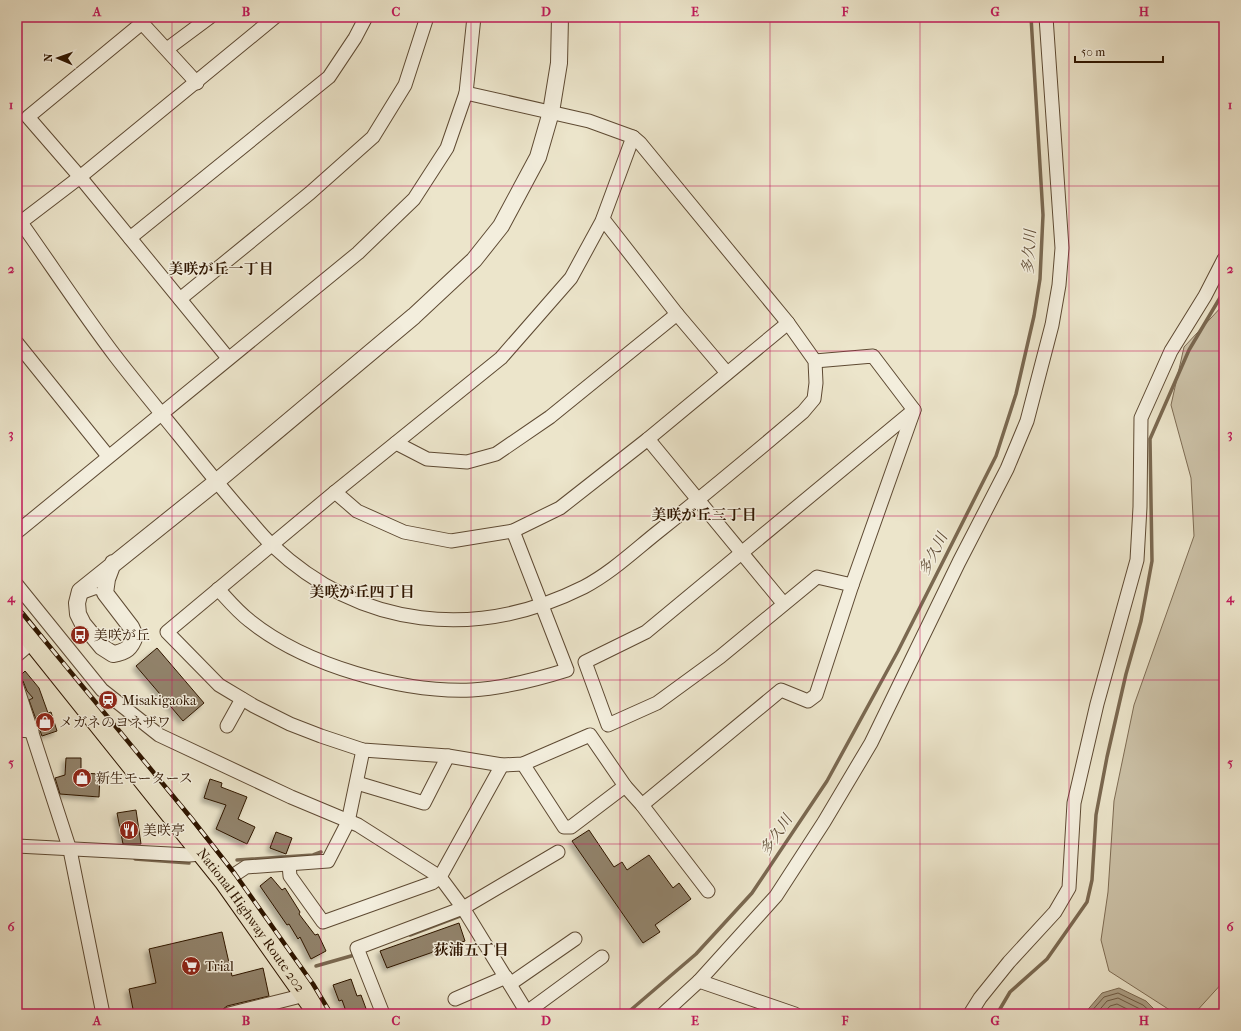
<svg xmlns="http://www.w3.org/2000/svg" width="1241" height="1031" font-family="'IM FELL French Canon','Noto Serif JP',serif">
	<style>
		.green { fill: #ccc2a8; stroke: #7e6c54 }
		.water { fill: #ac9f86; stroke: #7a6850 }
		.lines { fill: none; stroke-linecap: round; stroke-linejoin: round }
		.shore { stroke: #6e5a43; stroke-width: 1 }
		.stream { stroke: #7a6850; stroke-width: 3.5 }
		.building { fill: #91826a; stroke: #2f1600; filter: url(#shadow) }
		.service-casing { stroke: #5e4a33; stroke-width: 8 }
		.minor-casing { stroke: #5e4a33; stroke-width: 15 }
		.tertiary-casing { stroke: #5e4a33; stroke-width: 18 }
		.trunk-casing { stroke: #2f1600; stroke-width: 23 }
		.service { stroke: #f3eedd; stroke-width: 6 }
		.minor { stroke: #f3eedd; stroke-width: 13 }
		.tertiary { stroke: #f3eedd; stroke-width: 16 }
		.trunk { stroke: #ece5cb; stroke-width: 21 }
		.rail-casing { stroke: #2f1600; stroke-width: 4.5 }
		.rail { stroke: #f3eedd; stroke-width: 3; stroke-dasharray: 9; stroke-linecap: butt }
		.grid { fill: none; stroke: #c2185b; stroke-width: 1; stroke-opacity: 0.55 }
		.labels { text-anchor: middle; stroke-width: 3; stroke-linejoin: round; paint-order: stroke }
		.poi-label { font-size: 14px; fill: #2f1600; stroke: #f3eedd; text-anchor: start }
		.street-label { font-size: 14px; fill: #2f1600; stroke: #f3eedd }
		.water-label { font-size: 15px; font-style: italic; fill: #614d36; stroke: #f3eedd }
		.neighbourhood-label { font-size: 15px; font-weight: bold; fill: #2f1600; stroke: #f3eedd }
		.neatline { fill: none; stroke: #c2185b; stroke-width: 1.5 }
		.grid-label { font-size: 13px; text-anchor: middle; font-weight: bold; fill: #c2185b }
	</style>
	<defs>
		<filter id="shadow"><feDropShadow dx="-3.5" dy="3.5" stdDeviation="2" flood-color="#0004"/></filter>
	</defs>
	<rect width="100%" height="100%" fill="#ece5cb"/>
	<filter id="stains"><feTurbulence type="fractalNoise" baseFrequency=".005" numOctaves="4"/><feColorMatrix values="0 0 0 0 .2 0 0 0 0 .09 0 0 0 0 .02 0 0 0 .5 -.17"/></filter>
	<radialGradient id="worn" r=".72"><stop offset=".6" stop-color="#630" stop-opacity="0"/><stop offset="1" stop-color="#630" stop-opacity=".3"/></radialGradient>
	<polygon class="green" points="1224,304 1224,981 1194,1014 1176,1014 1109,971 1101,940 1108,892 1114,801 1134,705 1194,536 1191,478 1171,405 1184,347"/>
	<polygon class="water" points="1119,988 1146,1001 1159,1014 1084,1014 1102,993"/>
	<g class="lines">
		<g class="shore">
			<polyline points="1089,1014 1104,997 1118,993 1143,1005 1153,1014"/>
			<polyline points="1096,1014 1107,1001 1118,998 1140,1009 1146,1014"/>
			<polyline points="1103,1014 1110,1006 1117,1004 1137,1014"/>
		</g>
		<g class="stream">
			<polyline points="135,859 189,863"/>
			<polyline points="237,860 313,855 321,852"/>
			<polyline points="410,935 460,916"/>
			<polyline points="316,966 358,954"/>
			<polyline points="626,1014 696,954 752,893 827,781 898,651 996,456 1016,394 1034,316 1040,279 1043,215 1031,17"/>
			<polyline points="997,1014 1010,992 1047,959 1087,902 1092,880 1096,815 1107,757 1126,674 1141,621 1152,561 1150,439 1189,350 1224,291"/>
		</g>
	</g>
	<g class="building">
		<polygon points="157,648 204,703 183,721 136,666"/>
		<polygon points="25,671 39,688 48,713 51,712 57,731 42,736 29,700 33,698 27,691 23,681 17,679"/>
		<polygon points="66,758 81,758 81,773 100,774 99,797 60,794 55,778 65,775"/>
		<polygon points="210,779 222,783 221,787 247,797 238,819 255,827 247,844 216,829 226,805 204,798"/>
		<polygon points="136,810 141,844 123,844 117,813"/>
		<polygon points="589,830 614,867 622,862 627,870 649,855 673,888 679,883 691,899 655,925 660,932 643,943 572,841"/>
		<polygon points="276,832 292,838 286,854 270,848"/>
		<polygon points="271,877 282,890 285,888 300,912 299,914 315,935 318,934 326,951 311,959 300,937 298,939 289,924 287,925 260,886"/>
		<polygon points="459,923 465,941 387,968 380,951"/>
		<polygon points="222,932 232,976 263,968 269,996 227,1006 222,1010 205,1014 134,1014 129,989 156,983 149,949"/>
		<polygon points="351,979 357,996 361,995 368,1014 347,1014 342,1000 339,1001 333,985"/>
	</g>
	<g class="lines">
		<defs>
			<polyline id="service" points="85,595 96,591 105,593"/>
			<g id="minor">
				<polyline points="167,49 210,17"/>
				<polyline points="197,83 142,23 28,117 80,177 228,358"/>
				<polyline points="633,137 602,221 571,278 501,358 335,492 167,632 219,685 254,706 290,724 321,736 363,750 448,756 502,765 523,764 590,735 625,786 642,805 708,891"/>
				<path d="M17,217C50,263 81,311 116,357C136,383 157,408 178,434C200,461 221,488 244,514C253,524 262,536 272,545C361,629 476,641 584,587C611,573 635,550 659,531C708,492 756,452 803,412L814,399L816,383L815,361L788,323L640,143L633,137L589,121L466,93"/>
				<polyline points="603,219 677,314 727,373"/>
				<polyline points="21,222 80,177 275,17"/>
				<polyline points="130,238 329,77 355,38 366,17"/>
				<polyline points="180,299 310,193 373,137 405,85 427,17"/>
				<polyline points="17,343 108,456"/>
				<polyline points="648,439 783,603"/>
				<polyline points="396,443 427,459 467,462 496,454 550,417 677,314"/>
				<polyline points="335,492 357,511 404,532 451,541 513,531 560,508 648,439 788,323"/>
				<polyline points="17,532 358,253 414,199 447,148 466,93 474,17"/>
				<polyline points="17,585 102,690 159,735 291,797 358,825 440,877 463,908 528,1014"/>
				<polyline points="852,585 817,577 720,657 657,703 608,725 585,662 646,632 914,410"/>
				<path d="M218,589C228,600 238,612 250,621C305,665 402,693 472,690C505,688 535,680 567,670L513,531"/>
				<polyline points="17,655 33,641"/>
				<polyline points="17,687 70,850 103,1014"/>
				<polyline points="227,726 242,699"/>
				<polyline points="17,730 32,731"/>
				<polyline points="523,764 564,827 571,827 625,786"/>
				<polyline points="357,783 424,803 448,756"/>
				<polyline points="642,805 781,690 808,701 816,695 852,585 914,410 873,356 815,361"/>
				<polyline points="17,846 189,855 202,854"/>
				<polyline points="289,865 290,876 323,922 432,883 440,877 502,765"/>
				<polyline points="225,881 246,867 328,861 348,822 363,750"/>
				<polyline points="699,981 795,1014"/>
				<polyline points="510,984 575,939"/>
				<polyline points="455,999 506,977"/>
				<polyline points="527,1012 602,957"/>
				<polyline points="229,1014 297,997 306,993"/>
				<polyline points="383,1014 357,948 463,908 558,852"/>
				<polyline points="663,1014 699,981 776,896 824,822 871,743 959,562 1007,469 1027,421 1052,325 1059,285 1062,248 1046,17"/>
				<polyline points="970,1014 980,998 1009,962 1055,912 1069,888 1074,803 1097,704 1137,560 1140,507 1141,418 1171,351 1205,296 1224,259"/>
			</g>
			<path id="tertiary" d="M113,563L107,579L105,593L131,627L135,636C131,648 126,652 113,654L102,647L83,624L78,614L77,603L80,591L216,482L414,316L474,260L501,226L538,157L551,112L559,63L560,17"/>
			<g id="trunk">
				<path id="s1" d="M17,621L225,881L319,1014"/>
			</g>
		</defs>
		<use href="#service" class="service-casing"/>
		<use href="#minor" class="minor-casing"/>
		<use href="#tertiary" class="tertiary-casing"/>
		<use href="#trunk" class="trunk-casing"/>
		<use href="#service" class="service"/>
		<use href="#minor" class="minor"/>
		<use href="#tertiary" class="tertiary"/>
		<use href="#trunk" class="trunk"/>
		<defs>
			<polyline id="rail" points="17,607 192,819 235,874 313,984 331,1014"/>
		</defs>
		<use href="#rail" class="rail-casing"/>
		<use href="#rail" class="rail"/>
	</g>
	<path class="grid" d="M172,17V1014M321,17V1014M471,17V1014M620,17V1014M770,17V1014M920,17V1014M1069,17V1014M17,186H1224M17,351H1224M17,516H1224M17,680H1224M17,844H1224"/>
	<defs>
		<symbol id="bus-disc" viewBox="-11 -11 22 22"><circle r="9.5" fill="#8f2418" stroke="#f3eedd"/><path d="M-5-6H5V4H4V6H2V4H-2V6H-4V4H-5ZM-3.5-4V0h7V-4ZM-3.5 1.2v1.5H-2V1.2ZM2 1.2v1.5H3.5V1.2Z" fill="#fff"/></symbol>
		<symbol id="station-disc" viewBox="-11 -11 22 22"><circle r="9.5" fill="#8f2418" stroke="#f3eedd"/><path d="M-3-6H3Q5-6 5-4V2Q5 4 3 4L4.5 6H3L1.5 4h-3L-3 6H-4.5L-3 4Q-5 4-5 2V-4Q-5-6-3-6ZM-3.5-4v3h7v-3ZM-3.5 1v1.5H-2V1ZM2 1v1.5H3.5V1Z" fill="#fff"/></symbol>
		<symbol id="shop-disc" viewBox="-11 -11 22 22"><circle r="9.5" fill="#8f2418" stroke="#f3eedd"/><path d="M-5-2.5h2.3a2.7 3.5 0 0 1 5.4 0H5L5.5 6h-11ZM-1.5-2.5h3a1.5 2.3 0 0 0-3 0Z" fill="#fff"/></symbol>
		<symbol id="restaurant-disc" viewBox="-11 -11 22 22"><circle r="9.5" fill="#8f2418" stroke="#f3eedd"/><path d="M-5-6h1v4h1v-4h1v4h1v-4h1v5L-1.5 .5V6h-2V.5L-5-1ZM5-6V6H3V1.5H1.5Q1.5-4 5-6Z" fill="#fff"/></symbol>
		<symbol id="supermarket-disc" viewBox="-11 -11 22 22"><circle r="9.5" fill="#8f2418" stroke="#f3eedd"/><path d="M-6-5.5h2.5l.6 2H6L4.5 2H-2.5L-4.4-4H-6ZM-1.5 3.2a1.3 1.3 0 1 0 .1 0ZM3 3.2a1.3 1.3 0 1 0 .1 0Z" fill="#fff"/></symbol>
	</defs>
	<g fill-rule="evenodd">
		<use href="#bus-disc" x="69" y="624" width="22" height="22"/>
		<use href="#station-disc" x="97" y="689" width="22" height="22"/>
		<use href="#shop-disc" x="34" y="711" width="22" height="22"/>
		<use href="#shop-disc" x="71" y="767" width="22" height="22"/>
		<use href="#restaurant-disc" x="118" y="819" width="22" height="22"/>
		<use href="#supermarket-disc" x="180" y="955" width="22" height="22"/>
	</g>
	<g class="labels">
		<g class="poi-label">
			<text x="94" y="640">美咲が丘</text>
			<text x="122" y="705">Misakigaoka</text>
			<text x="59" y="727">メガネのヨネザワ</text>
			<text x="96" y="783">新生モータース</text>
			<text x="143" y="835">美咲亭</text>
			<text x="205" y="971">Trial</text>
		</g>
		<g class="street-label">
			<text dy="5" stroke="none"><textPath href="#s1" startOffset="380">National Highway Route 202</textPath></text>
		</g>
		<g class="water-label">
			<text transform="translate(1029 252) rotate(-87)" y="5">多久川</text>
			<text transform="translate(933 554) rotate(-63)" y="5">多久川</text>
			<text transform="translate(776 835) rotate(-56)" y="5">多久川</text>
		</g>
		<g class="neighbourhood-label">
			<text x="221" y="274">美咲が丘一丁目</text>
			<text x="704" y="520">美咲が丘三丁目</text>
			<text x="362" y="597">美咲が丘四丁目</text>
			<text x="471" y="955">荻浦五丁目</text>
		</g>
	</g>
	<rect width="1241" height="1031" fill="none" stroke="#ece5cb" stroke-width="44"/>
	<g transform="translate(58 58) rotate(272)" stroke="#f3eedd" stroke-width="3" paint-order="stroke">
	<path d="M0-3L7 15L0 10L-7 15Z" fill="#2f1600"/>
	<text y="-6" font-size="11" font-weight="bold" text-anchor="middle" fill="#2f1600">N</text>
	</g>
	<path d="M1075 56v6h88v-6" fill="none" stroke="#2f1600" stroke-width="2"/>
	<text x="1081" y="56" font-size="12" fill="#2f1600" stroke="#f3eedd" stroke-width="3" paint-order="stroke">50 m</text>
	<rect x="22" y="22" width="1197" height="987" class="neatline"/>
	<g class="grid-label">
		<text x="97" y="16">A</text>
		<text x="246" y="16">B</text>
		<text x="396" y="16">C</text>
		<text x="546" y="16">D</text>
		<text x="695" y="16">E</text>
		<text x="845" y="16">F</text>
		<text x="995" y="16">G</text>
		<text x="1144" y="16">H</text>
		<text x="11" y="109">1</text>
		<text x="1230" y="109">1</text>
		<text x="11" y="273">2</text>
		<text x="1230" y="273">2</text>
		<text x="11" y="438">3</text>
		<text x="1230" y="438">3</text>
		<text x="11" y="602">4</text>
		<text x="1230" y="602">4</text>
		<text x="11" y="767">5</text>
		<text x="1230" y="767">5</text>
		<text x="11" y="931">6</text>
		<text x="1230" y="931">6</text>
		<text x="97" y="1025">A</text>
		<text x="246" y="1025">B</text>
		<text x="396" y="1025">C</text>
		<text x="546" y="1025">D</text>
		<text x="695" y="1025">E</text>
		<text x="845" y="1025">F</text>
		<text x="995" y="1025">G</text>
		<text x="1144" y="1025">H</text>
	</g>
	<rect width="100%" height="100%" filter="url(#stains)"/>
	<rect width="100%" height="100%" fill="url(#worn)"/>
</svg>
